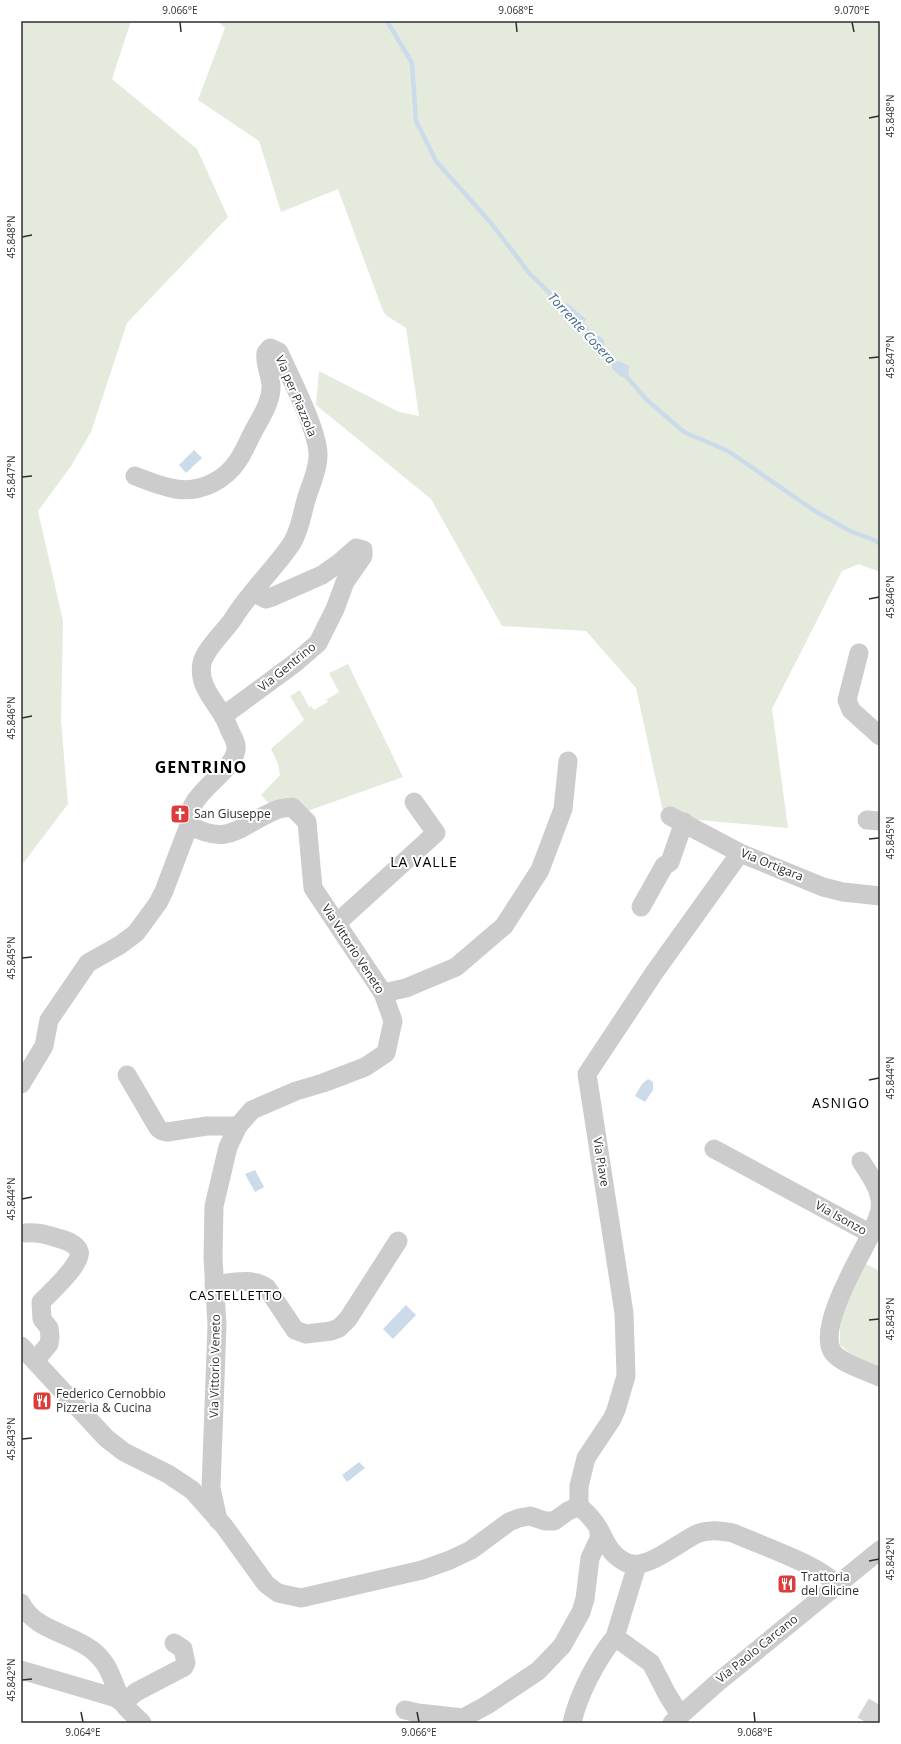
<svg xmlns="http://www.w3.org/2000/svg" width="901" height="1744" font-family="'Open Sans',sans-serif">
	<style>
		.green { fill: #e4ebdd }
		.water { fill: #cbdbea }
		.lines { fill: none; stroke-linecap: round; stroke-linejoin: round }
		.stream { stroke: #cbdbea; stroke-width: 4.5 }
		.highway-tunnel { stroke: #d5d5d5; stroke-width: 22; stroke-dasharray: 22 11; stroke-linecap: butt }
		.minor { stroke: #ccc; stroke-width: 19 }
		.ticks { fill: none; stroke: #2f2f2f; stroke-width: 1.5 }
		.labels { text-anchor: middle; stroke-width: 4; stroke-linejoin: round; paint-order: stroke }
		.street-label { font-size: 12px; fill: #2f2f2f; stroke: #fff }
		.poi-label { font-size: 12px; fill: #2f2f2f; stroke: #fff; text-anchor: start }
		.water-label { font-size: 13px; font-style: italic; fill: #41698d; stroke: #fff }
		.neighbourhood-label { font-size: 13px; letter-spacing: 1px; fill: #000; stroke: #fff }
		.quarter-label { font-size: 14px; letter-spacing: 1px; fill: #000; stroke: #fff }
		.district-label { font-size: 16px; font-weight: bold; letter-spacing: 1px; fill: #000; stroke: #fff }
		.neatline { fill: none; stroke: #2f2f2f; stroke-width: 1.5 }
		.ticks-label { font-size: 10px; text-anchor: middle; fill: #2f2f2f }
	</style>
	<rect width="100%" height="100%" fill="#fff"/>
	<g class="green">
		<polygon points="21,21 131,21 112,79 197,149 228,217 127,323 91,432 71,466 38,511 63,621 61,721 68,804 21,866"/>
		<polygon points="218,21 880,21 880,572 859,564 842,571 772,709 788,828 664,817 636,688 586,631 502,626 431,499 316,405 319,371 399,412 419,416 406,328 387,316 383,311 338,189 281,212 259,141 198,100 225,28"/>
		<polygon points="348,664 403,777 299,814 275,810 261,795 280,775 278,764 271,749 304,720 290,696 300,690 309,707 311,706 314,710 328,702 326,700 339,692 329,673"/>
		<polygon points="866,1264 880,1271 880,1369 854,1357 840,1345 840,1326 842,1314"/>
	</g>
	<g class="water">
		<polygon points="559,302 567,303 586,319 583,325 579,327 561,316"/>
		<polygon points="594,336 599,336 604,340 604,351 601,352 598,348 593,348 591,342 588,342"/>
		<polygon points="612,360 621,362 629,366 628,379 620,376 612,369"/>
		<polygon points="194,450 202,458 186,473 179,465"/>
		<polygon points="648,1079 653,1082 653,1090 645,1102 635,1096 642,1084"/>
		<polygon points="255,1170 264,1187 255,1192 245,1174"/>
		<polygon points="406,1305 416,1315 393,1339 383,1329"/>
		<polygon points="359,1462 365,1468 347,1482 342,1475"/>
	</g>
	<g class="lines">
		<g class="stream">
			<polyline points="387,21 412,63 416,121 436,161 491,223 530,274 563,306"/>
			<polyline points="579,321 596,341"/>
			<polyline points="600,347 615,364"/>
			<polyline points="625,375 647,400 684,432 728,451 815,511 850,531 874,540 880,544"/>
		</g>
		<polyline class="highway-tunnel" points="867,1723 880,1701"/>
		<g class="minor">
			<polyline points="859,653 847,700 851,710 880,736"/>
			<polyline points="223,716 295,663 318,643 335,609 345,582 363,556 363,550 356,548 339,563 322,575 272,597 266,599 262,597 258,586"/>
			<polyline points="670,816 740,853 823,887 843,892 880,896"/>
			<polyline points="867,820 880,821"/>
			<path d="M189,825C229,847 239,826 274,811C279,808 286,808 292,807L307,822L313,888L383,993L393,1021L386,1053L365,1067L323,1083L296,1091L252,1110L238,1126L228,1147L214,1206L213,1258L217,1325L211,1488L218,1520"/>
			<polyline points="641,907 664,866 670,862 684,822"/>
			<polyline points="337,923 436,833 414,802"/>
			<polyline points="383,993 406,988 456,967 504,926 540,870 563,809 568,761"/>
			<polyline points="127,1075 158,1128 162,1131 167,1132 207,1126 238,1126"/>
			<path d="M21,1084L44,1046L49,1020L88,963L120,945L136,933L158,903L164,891L189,825C184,794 232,775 236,750C237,744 234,739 231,733C228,727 226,720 222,714C212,698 198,684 202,663C205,649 225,631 233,619C250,591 274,570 292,543C300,530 302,514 306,500C310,486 318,471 318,456C319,432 290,377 279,352L270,348L266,353C264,365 272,376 271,389C270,405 259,420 252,434C248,442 244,451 239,459C226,480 201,493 176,489C162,487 148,481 135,476"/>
			<path d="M714,1149L871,1234C859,1259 818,1326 832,1351C839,1363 867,1371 880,1377"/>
			<path d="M861,1161C870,1175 883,1192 880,1210C878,1218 874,1227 871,1234"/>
			<path d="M25,1233C40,1232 47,1235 61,1239C68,1241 76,1244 79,1251C84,1262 49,1294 41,1302L42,1319L49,1328L50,1337L49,1344L35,1361"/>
			<path d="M214,1285C231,1283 252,1277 267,1288L295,1330L306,1334L331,1331L339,1328L348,1319L398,1241"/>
			<polyline points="21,1346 106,1438 124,1452 168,1474 192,1490 224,1526 266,1584 278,1593 301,1598 422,1570 450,1560 471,1550 509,1522 519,1518 530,1516 545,1521 554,1521 568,1511 579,1506"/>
			<polyline points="579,1506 579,1486 586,1458 612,1419 616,1410 626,1376 624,1313 587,1074 654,973 740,853"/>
			<path d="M579,1506C587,1513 594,1520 599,1529C607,1544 610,1554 625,1562C646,1573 679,1541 699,1533C711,1529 721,1531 733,1533C760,1545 817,1564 836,1584"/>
			<path d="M21,1603C34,1630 70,1633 92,1650C113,1667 111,1682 123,1703C127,1710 136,1716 142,1723"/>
			<polyline points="615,1637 651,1663 667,1694 680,1715"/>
			<polyline points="21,1670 96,1692 116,1698 123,1703"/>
			<polyline points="123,1703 136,1692 184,1667 186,1663 183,1649 174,1643"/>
			<polyline points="405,1710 418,1713 463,1718 487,1705 538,1671 562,1646 581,1612 585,1599 590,1558 599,1539 599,1530"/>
			<path d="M572,1723C578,1695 597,1659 615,1637L637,1565"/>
			<polyline points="672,1723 717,1683 880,1550"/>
		</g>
	</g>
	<path class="ticks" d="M180,22L181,32M516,22L517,32M852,22L854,32M869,118L879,116M22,237L32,235M869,358L879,357M22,477L32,476M869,599L879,597M22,718L32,716M869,839L879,838M22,958L32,957M869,1080L879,1078M22,1199L32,1197M869,1320L879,1319M22,1439L32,1438M869,1561L879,1559M22,1680L32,1679M81,1712L83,1722M417,1712L419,1722M754,1712L755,1722"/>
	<defs>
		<symbol id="church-square" viewBox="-11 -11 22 22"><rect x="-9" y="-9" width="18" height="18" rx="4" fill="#dc3d3b" stroke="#fff"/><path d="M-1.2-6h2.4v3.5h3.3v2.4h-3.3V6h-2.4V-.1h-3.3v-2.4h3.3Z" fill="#fff"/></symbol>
		<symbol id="restaurant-square" viewBox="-11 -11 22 22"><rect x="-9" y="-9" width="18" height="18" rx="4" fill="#dc3d3b" stroke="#fff"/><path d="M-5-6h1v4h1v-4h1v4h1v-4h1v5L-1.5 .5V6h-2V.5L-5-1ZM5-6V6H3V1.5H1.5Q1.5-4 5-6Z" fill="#fff"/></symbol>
	</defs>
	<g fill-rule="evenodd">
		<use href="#church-square" x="169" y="803" width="22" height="22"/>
		<use href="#restaurant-square" x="31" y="1390" width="22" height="22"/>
		<use href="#restaurant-square" x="776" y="1573" width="22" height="22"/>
	</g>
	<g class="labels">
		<g class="street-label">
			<text transform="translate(296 396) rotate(67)" y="4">Via per Piazzola</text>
			<text transform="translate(287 667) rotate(-39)" y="4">Via Gentrino</text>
			<text transform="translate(772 865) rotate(22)" y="4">Via Ortigara</text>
			<text transform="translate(353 949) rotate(57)" y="4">Via Vittorio Veneto</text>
			<text transform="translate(601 1162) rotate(81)" y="4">Via Piave</text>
			<text transform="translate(841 1218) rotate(29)" y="4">Via Isonzo</text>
			<text transform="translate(215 1366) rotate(-89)" y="4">Via Vittorio Veneto</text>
			<text transform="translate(757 1649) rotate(-39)" y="4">Via Paolo Carcano</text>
		</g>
		<g class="poi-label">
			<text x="194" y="818">San Giuseppe</text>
			<text x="56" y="1398">Federico Cernobbio<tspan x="56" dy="14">Pizzeria &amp; Cucina</tspan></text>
			<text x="801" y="1581">Trattoria<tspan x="801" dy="14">del Glicine</tspan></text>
		</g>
		<g class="water-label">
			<text transform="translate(582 328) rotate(47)" y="5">Torrente Cosera</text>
		</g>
		<g class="neighbourhood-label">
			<text x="236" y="1300">CASTELLETTO</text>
		</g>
		<g class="quarter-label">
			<text x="424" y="867">LA VALLE</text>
			<text x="841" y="1108">ASNIGO</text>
		</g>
		<g class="district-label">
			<text x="201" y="773">GENTRINO</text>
		</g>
	</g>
	<rect width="901" height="1744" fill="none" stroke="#ffffff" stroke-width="44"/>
	<rect x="22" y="22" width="857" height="1700" class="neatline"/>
	<g class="ticks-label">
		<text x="180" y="14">9.066°E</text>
		<text x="516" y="14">9.068°E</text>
		<text x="852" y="14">9.070°E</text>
		<text transform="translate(890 116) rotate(-90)" y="4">45.848°N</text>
		<text transform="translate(11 237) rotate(-90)" y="4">45.848°N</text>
		<text transform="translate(890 357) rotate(-90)" y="4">45.847°N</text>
		<text transform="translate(11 477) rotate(-90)" y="4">45.847°N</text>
		<text transform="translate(890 597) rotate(-90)" y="4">45.846°N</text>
		<text transform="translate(11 718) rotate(-90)" y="4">45.846°N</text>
		<text transform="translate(890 838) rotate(-90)" y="4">45.845°N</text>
		<text transform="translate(11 958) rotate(-90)" y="4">45.845°N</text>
		<text transform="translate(890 1078) rotate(-90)" y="4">45.844°N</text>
		<text transform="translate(11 1199) rotate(-90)" y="4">45.844°N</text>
		<text transform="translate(890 1319) rotate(-90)" y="4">45.843°N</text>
		<text transform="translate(11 1439) rotate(-90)" y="4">45.843°N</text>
		<text transform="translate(890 1559) rotate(-90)" y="4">45.842°N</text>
		<text transform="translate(11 1680) rotate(-90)" y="4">45.842°N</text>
		<text x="83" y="1736">9.064°E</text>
		<text x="419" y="1736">9.066°E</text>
		<text x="755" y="1736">9.068°E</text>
	</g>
</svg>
